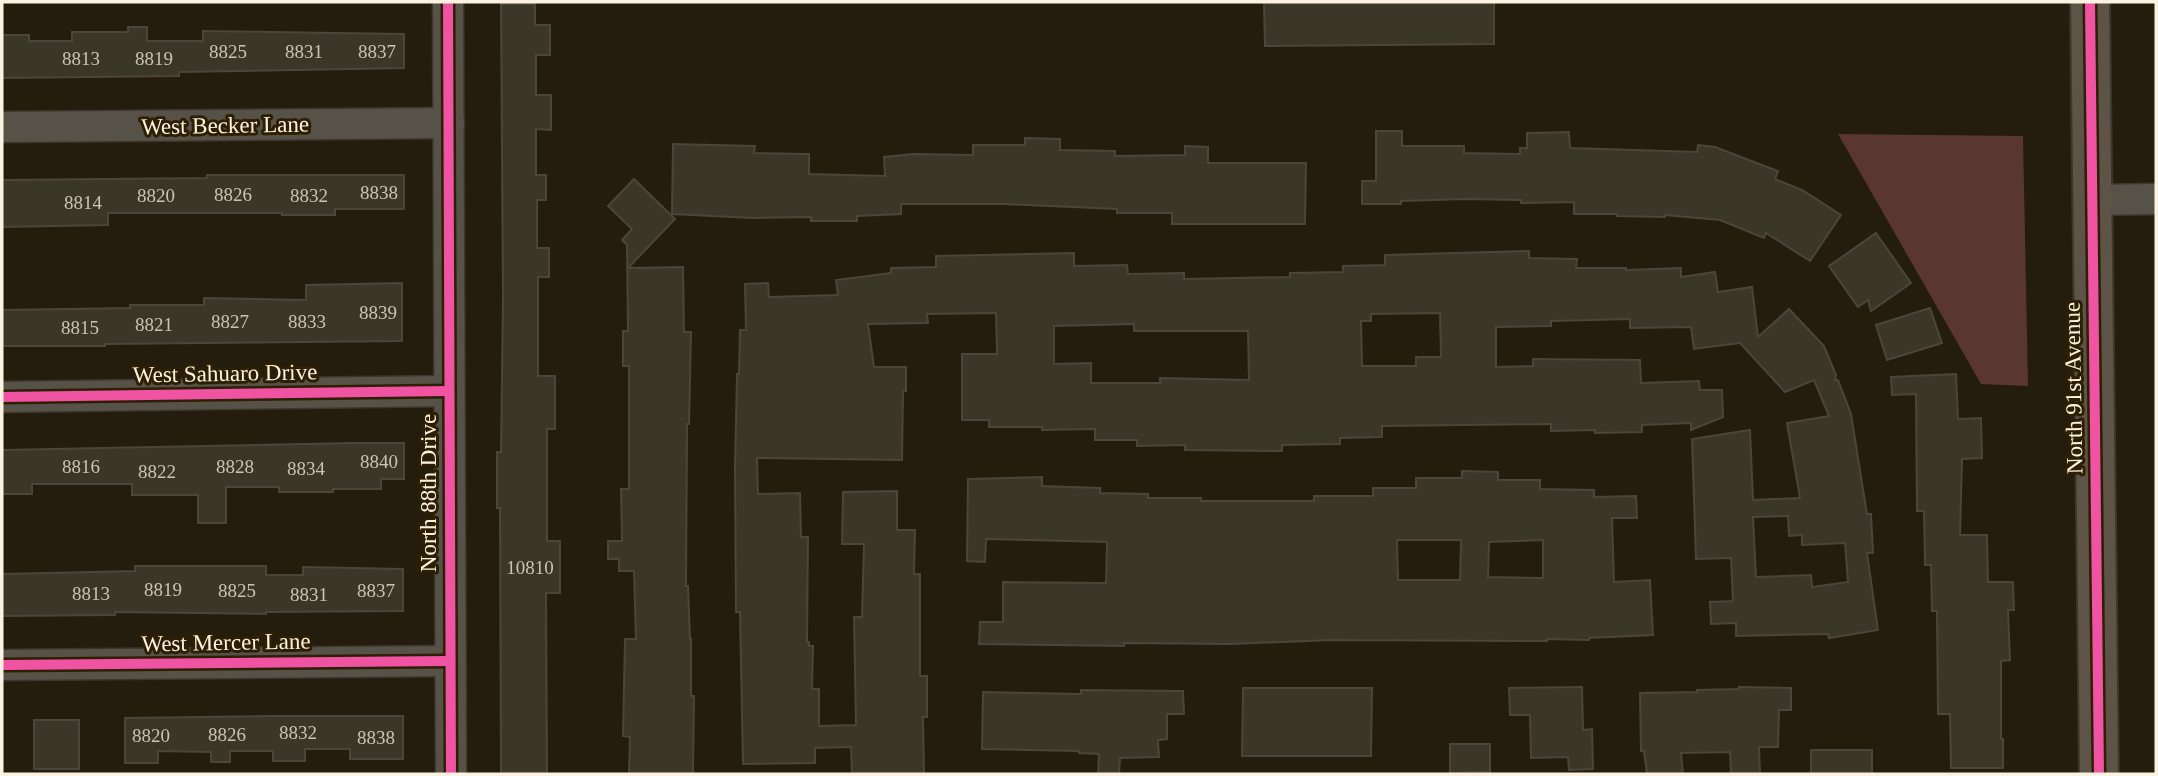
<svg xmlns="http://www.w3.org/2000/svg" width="2158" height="776" font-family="'Times New Roman',serif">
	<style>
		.green { fill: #5a3631 }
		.building { fill: #3b3728; stroke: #4a463a; stroke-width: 2; fill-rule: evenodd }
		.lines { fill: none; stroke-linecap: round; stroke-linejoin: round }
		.minor-casing { stroke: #3c362d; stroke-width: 33 }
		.major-casing { stroke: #3c362d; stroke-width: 42 }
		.minor { stroke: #575247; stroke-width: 30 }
		.major { stroke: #5d5346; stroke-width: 38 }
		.cycleway-casing { stroke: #2d1f04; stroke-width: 15 }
		.cycleway { stroke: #f153a3; stroke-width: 10 }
		.labels { text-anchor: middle; stroke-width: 6; stroke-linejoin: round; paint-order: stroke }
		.number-label { font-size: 19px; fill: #cbc3b4 }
		.street-label { font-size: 23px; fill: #fbf2e2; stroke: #2d1f04 }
	</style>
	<rect width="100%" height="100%" fill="#241c0d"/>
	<polygon class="green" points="1838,134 2023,136 2028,386 1981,384"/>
	<g class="building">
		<polygon points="1264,2 1494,2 1494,44 1265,46"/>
		<polygon points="501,4 535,4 535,25 550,25 550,55 536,55 536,95 551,95 551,130 536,129 536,175 546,175 546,200 537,200 537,248 549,248 549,277 538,277 538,376 555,376 555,429 547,429 547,541 560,541 560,593 546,593 547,774 501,774 500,508 497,508 497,452 501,452 503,300"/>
		<polygon points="128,27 147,27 147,41 203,41 203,31 404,34 404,68 179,72 179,76 2,78 2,35 29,35 29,41 72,41 72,32 128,32"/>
		<polygon points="1376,131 1402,131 1402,146 1464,146 1464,153 1520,154 1520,148 1527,148 1527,133 1569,132 1570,148 1697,152 1698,145 1715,147 1778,171 1775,179 1802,190 1841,215 1810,261 1766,233 1764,238 1720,220 1665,215 1665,217 1617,216 1617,214 1574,214 1574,202 1521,203 1521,200 1464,199 1401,201 1401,204 1362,204 1362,181 1376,181"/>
		<polygon points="1025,138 1060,139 1060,150 1115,151 1115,156 1185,155 1185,146 1208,147 1208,163 1306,163 1305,224 1172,224 1172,213 1117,213 1117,209 1003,204 901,204 901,214 857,216 857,221 811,221 811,217 753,218 672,214 673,144 755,146 754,153 809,154 809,174 885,176 884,157 914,154 973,155 973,145 1025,145"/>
		<polygon points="207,175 404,175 404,209 335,209 335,215 282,215 282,213 108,213 108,225 2,227 2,180 207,178"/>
		<polygon points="634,179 675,219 628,268 683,267 684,332 691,332 689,424 687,424 686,586 688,586 690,639 691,639 691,696 694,696 693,774 629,774 630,737 623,736 625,639 636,639 634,571 619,571 619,559 608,559 608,541 622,541 621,489 629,489 629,366 623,366 623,331 628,331 627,245 622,240 632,229 608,206"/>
		<polygon points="1876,233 1911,283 1871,311 1868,300 1858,307 1829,266"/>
		<path d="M1529,251V258L1577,259L1576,268H1626V270L1681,268V277L1715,272L1718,292L1752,287L1758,337L1789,309L1824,346L1836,375L1835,380H1838L1851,414L1867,514H1871L1873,553H1867L1878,630L1829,638L1828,634L1736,636V623L1711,624L1710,602L1733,601L1731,558L1696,559L1692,439L1750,430L1753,500L1800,498L1787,423L1829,416L1814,380L1785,392L1740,343L1694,349L1691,327L1630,328V319L1551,321V326L1496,327V367L1533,366V359L1640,360L1641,383L1699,381L1700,390H1722L1723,417L1691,430V423L1642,425V432L1595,433V430L1551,431V424L1382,426V437L1340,438V444L1282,445V451L1185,450V445L1137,446V440H1095V429L1042,430V427H989V420H962V354H997L996,313L927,314L928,323L868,324L874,367H906V391H903L902,460L757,458L758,494L800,493L801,537H808L807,642H809V646H813L812,689H819V726L856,725L854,617H862L864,544H842L843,492L897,491V530H915L914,574H920V676H927V717H923L924,774H852L851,747L815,748V763L743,764L740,612H736L735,469L737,374H739L740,330H746L745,284L768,283L769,297L838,295L836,280L891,273V268L936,267V256L1074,253V266L1127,265L1128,274L1184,273V279L1290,277V273L1343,272V266L1385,265V255ZM1440,313L1441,357H1416V366H1362L1361,321H1371V314ZM1134,324V331H1248L1249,380L1160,378V383H1091V363L1054,364V326ZM1788,516L1789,536L1802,535V545L1845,543L1848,582L1812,587L1811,575L1756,577L1753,517Z"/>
		<polygon points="402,283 402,341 105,344 105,346 2,346 2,310 130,308 130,305 204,305 204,298 306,300 306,285"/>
		<polygon points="1930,308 1942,343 1887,360 1876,325"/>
		<polygon points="1956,374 1958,419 1981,418 1982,458 1962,459 1960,535 1987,535 1988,582 2013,582 2014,610 2008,610 2010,660 2001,661 2001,739 2003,739 2003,768 1951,768 1950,714 1938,714 1937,611 1932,611 1931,565 1925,565 1924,511 1917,511 1916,394 1892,395 1891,377"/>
		<polygon points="354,443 404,443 404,479 381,479 381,489 333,489 333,492 279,492 279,487 226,487 226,523 198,523 198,495 132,495 132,484 32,484 32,494 2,494 2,450"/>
		<path d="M1462,471L1498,472V480H1540V489L1594,490V497L1636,496L1637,518H1612L1614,582L1650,580L1653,635L1589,638V640L1547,639V641L1332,640L1230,644L1124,643V646L979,644L980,622H1003V582L1106,583L1107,542L986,539L985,562L967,561L968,479L1042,477V486L1100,488V493L1148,494V498H1201V501H1314V496H1373V488H1416V478H1462ZM1397,540H1461L1460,580H1398ZM1543,540V578L1488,577L1489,542Z"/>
		<polygon points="135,566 266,566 266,575 303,575 303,567 403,569 403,611 266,612 266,614 115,612 115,615 2,616 2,574 135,571"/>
		<polygon points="1582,687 1583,730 1592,729 1593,769 1569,770 1568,757 1531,758 1530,715 1510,715 1509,688"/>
		<polygon points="1739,687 1791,688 1791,710 1779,710 1778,747 1759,747 1760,774 1731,774 1730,752 1681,753 1683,774 1647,774 1644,751 1641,751 1640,693 1697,692 1697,690 1739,689"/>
		<polygon points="1243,688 1372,688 1371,756 1242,756"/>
		<polygon points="1081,690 1183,691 1184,714 1167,714 1167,739 1158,740 1159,757 1120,758 1119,774 1098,774 1099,754 1079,753 1079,751 982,749 983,692 1081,694"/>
		<polygon points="273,716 403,716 403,759 350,759 350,749 305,749 305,761 273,761 273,751 230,751 230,762 211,762 211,752 158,751 158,763 125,763 125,718"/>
		<rect x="34" y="720" width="45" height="49"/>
		<polygon points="1450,744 1490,744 1490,772 1450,773"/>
		<rect x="1811" y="750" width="61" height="24"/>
	</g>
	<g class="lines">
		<defs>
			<g id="minor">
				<polyline points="448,2 451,774"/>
				<polyline points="2,127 449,123"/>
				<polyline points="2092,200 2156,199"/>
				<polyline points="2,397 449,391"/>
				<polyline points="2,665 450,661"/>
			</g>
			<polyline id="major" points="2090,2 2099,774"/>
		</defs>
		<use href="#minor" class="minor-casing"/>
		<use href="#major" class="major-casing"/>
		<use href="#minor" class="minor"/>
		<use href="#major" class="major"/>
		<defs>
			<g id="cycleway">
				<polyline points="448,2 451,774"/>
				<polyline points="2090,2 2099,774"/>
				<polyline points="2,397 449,391"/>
				<polyline points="2,665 450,661"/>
			</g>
		</defs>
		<use href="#cycleway" class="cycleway-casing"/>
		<use href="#cycleway" class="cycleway"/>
	</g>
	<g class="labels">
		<g class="number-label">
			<text x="228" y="58">8825</text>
			<text x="304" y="58">8831</text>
			<text x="377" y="58">8837</text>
			<text x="81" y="65">8813</text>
			<text x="154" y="65">8819</text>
			<text x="379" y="199">8838</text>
			<text x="233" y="201">8826</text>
			<text x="156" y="202">8820</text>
			<text x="309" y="202">8832</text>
			<text x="83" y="209">8814</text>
			<text x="378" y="319">8839</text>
			<text x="230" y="328">8827</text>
			<text x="307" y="328">8833</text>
			<text x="154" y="331">8821</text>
			<text x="80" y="334">8815</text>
			<text x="379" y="468">8840</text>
			<text x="81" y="473">8816</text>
			<text x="235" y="473">8828</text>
			<text x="306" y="475">8834</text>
			<text x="157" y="478">8822</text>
			<text x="530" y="574">10810</text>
			<text x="163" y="596">8819</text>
			<text x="237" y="597">8825</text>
			<text x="376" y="597">8837</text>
			<text x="91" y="600">8813</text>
			<text x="309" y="601">8831</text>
			<text x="298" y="739">8832</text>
			<text x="227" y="741">8826</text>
			<text x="151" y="742">8820</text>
			<text x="376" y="744">8838</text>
		</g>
		<g class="street-label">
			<text transform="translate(225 125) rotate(-1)" y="8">West Becker Lane</text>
			<text transform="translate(225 373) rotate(-1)" y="8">West Sahuaro Drive</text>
			<text transform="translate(2073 388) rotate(-91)" y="8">North 91st Avenue</text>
			<text transform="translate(428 493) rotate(-90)" y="8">North 88th Drive</text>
			<text transform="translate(226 642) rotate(-1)" y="8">West Mercer Lane</text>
		</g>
	</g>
	<rect width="2158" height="776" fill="none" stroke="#fbf2e2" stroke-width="7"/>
</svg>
